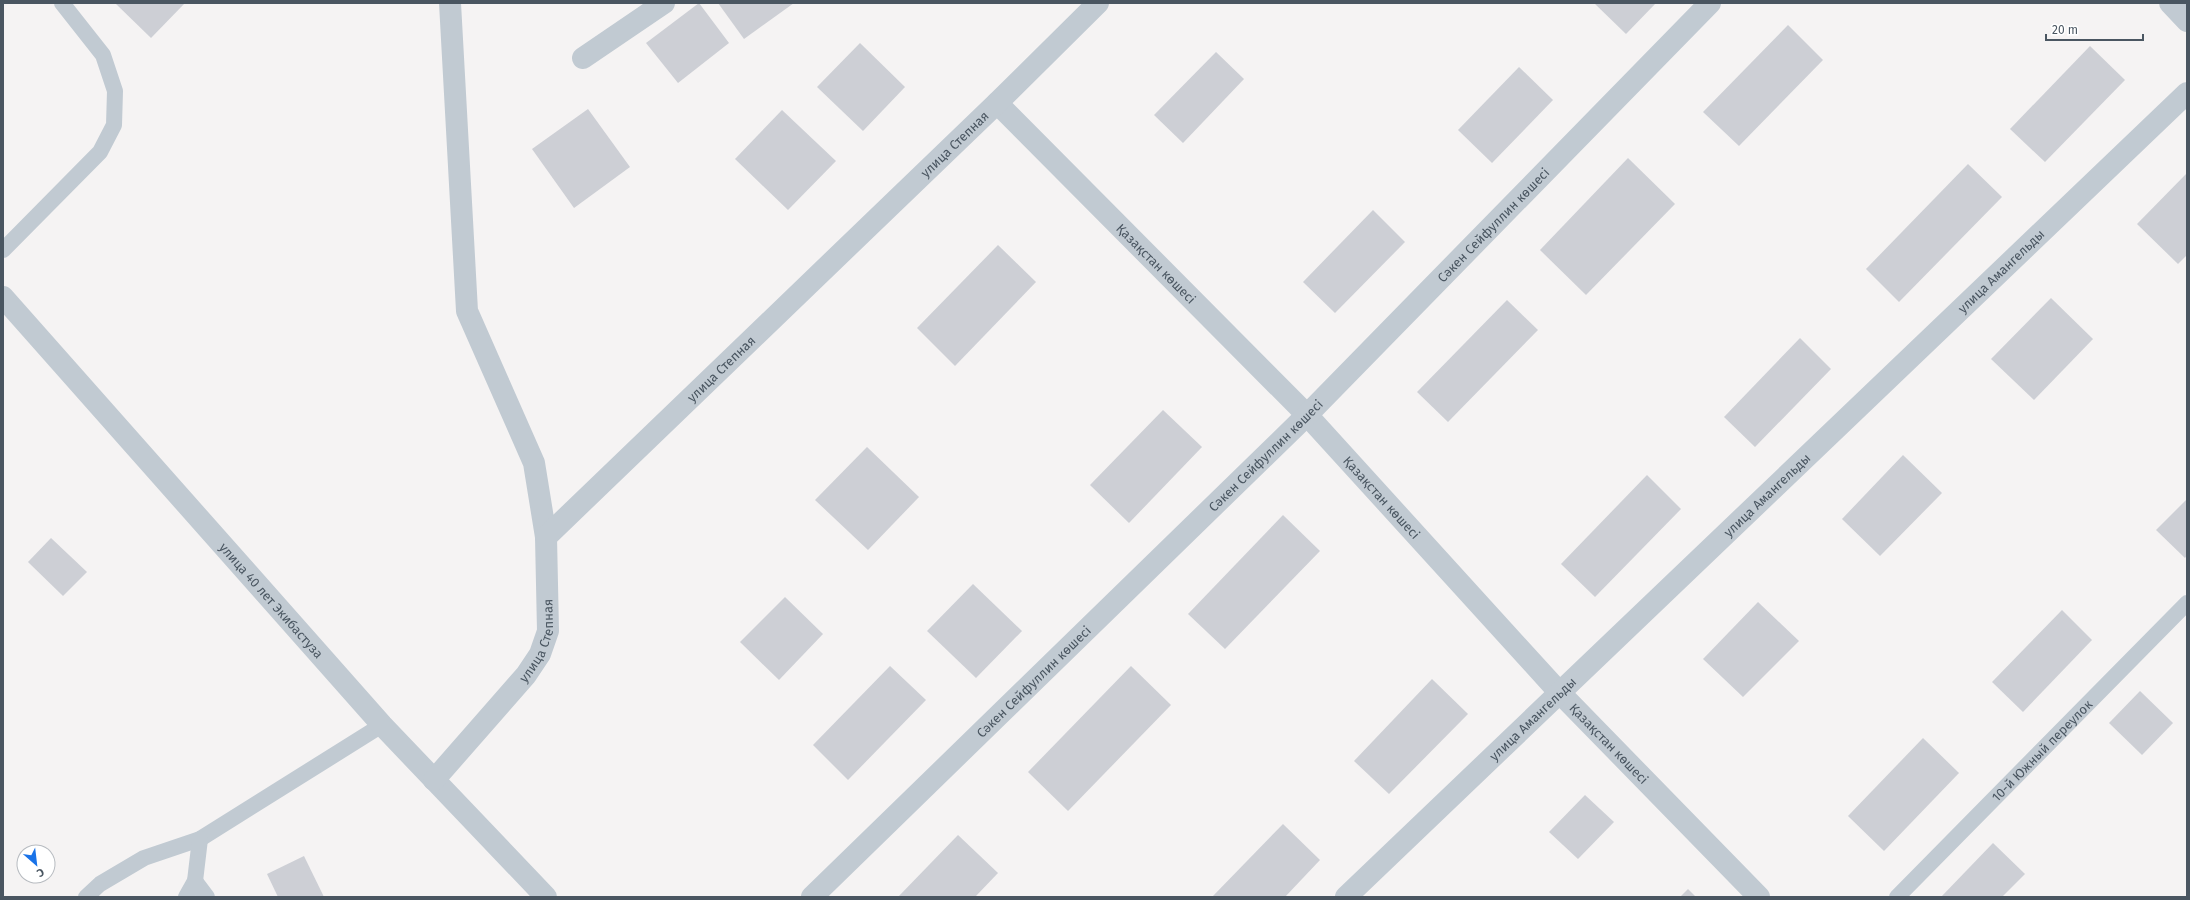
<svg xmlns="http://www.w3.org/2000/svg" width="2190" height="900" font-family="'Fira Sans',sans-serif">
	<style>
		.building { fill: #cdcfd5 }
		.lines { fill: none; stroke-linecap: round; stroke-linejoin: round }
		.service { stroke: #c1cad2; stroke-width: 16 }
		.minor { stroke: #c1cad2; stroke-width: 22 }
		.tertiary { stroke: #c1cad2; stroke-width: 22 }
		.labels { text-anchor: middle; stroke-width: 3.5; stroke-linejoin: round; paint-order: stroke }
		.street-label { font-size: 13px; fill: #4a5661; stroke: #fff }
	</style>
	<rect width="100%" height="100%" fill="#f5f3f3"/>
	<g class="building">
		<polygon points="115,3 185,3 151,38"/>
		<polygon points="699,3 729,43 678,83 646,43"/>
		<polygon points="718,3 794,3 744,39"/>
		<polygon points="1594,3 1656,3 1626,34"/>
		<polygon points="1788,25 1823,60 1739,146 1703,112"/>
		<polygon points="860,43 905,87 863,131 817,87"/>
		<polygon points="2090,46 2125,80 2045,162 2010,129"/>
		<polygon points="1216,52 1244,79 1183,143 1154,115"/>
		<polygon points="1519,67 1553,100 1492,163 1458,130"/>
		<polygon points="588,109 630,167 574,208 532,149"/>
		<polygon points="782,110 836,161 788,210 735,159"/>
		<polygon points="1628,158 1675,204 1586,295 1540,250"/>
		<polygon points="1968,164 2002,197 1899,302 1866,269"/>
		<polygon points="2187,173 2187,255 2178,264 2137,224"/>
		<polygon points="1373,210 1405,242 1335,313 1303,282"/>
		<polygon points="998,245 1036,282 955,366 917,328"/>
		<polygon points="2051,298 2093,339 2034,400 1991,359"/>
		<polygon points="1507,300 1538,330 1448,422 1417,392"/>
		<polygon points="1800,338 1831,369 1755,447 1724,417"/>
		<polygon points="1163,410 1202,447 1129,523 1090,485"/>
		<polygon points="867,447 919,497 868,550 815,500"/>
		<polygon points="1903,455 1942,493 1880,556 1842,519"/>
		<polygon points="1647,475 1681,509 1595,597 1561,564"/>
		<polygon points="2187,499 2187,555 2185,558 2156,530"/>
		<polygon points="1283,515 1320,551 1225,649 1188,614"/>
		<polygon points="51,538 87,572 63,596 28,562"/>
		<polygon points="973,584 1022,631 976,678 927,631"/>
		<polygon points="785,597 823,634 779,680 740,642"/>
		<polygon points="1758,602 1799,641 1743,697 1703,659"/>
		<polygon points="2062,610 2092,640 2023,712 1992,682"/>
		<polygon points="890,666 926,700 848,780 813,745"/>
		<polygon points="1131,666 1171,705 1068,811 1028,772"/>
		<polygon points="1432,679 1468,714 1389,794 1354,761"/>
		<polygon points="2140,691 2173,723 2142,755 2109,723"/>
		<polygon points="1923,738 1959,773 1884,851 1848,816"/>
		<polygon points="1585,795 1614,822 1578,859 1549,832"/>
		<polygon points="1283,824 1320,860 1285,897 1212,897"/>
		<polygon points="958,835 998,873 975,897 898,897"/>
		<polygon points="1993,843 2025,874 2002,897 1941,897"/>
		<polygon points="304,856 324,897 278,897 267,874"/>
		<polygon points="1688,889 1696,897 1680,897"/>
	</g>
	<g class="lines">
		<g class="service">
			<polyline points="3,250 100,152 114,125 115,91 103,55 62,3"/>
			<polyline points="195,881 207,897"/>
			<polyline points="86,897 100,884 144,858 200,839 382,725"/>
			<polyline points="186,897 195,881 200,839"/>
			<path id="s1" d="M1897,897L2187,603"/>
		</g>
		<g class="minor">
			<polyline points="450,3 467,311 534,463 546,537"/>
			<polyline points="2170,3 2187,21"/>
			<polyline points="583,58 664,3"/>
			<path id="s2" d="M997,103L1307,415L1559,692L1759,897"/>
			<path id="s3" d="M812,897L1307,415L1710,3"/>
			<path id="s4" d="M1346,897L2187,93"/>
		</g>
		<g class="tertiary">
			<path id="s5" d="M3,297L382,725L546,897"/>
			<path id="s6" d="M434,780L526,675L540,654L548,631L546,537L997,103L1098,3"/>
		</g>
	</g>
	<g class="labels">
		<g class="street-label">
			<text dy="5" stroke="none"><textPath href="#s6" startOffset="850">улица Степная</textPath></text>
			<text dy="5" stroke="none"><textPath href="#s3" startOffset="957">Сәкен Сейфуллин көшесі</textPath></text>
			<text dy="5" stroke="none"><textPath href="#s2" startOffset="226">Қазақстан көшесі</textPath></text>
			<text dy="5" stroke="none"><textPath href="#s4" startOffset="906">улица Амангельды</textPath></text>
			<text dy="5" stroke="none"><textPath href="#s6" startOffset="526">улица Степная</textPath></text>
			<text dy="5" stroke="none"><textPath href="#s3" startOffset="633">Сәкен Сейфуллин көшесі</textPath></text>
			<text dy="5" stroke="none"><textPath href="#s4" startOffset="582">улица Амангельды</textPath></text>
			<text dy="5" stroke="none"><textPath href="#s2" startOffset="551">Қазақстан көшесі</textPath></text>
			<text dy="5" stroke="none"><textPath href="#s5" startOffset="405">улица 40 лет Экибастуза</textPath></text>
			<text dy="5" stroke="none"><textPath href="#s6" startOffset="177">улица Степная</textPath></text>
			<text dy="5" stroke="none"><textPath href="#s3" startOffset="309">Сәкен Сейфуллин көшесі</textPath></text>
			<text dy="5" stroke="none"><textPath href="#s4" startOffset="258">улица Амангельды</textPath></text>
			<text dy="5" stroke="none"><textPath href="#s2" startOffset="886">Қазақстан көшесі</textPath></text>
			<text dy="5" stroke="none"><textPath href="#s1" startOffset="206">10-й Южный переулок</textPath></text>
		</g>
	</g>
	<rect width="2190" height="900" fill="none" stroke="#4a5661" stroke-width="8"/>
	<g transform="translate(36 864) rotate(152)"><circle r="19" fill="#ffffff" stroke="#b7bbc0"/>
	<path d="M0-3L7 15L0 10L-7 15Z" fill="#1a73e8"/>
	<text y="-6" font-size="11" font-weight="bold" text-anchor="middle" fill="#4a5661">С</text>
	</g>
	<path d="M2046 34v6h97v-6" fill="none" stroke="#4a5661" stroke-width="2"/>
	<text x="2052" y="34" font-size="12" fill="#4a5661" stroke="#ffffff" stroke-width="3" paint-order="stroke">20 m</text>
</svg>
